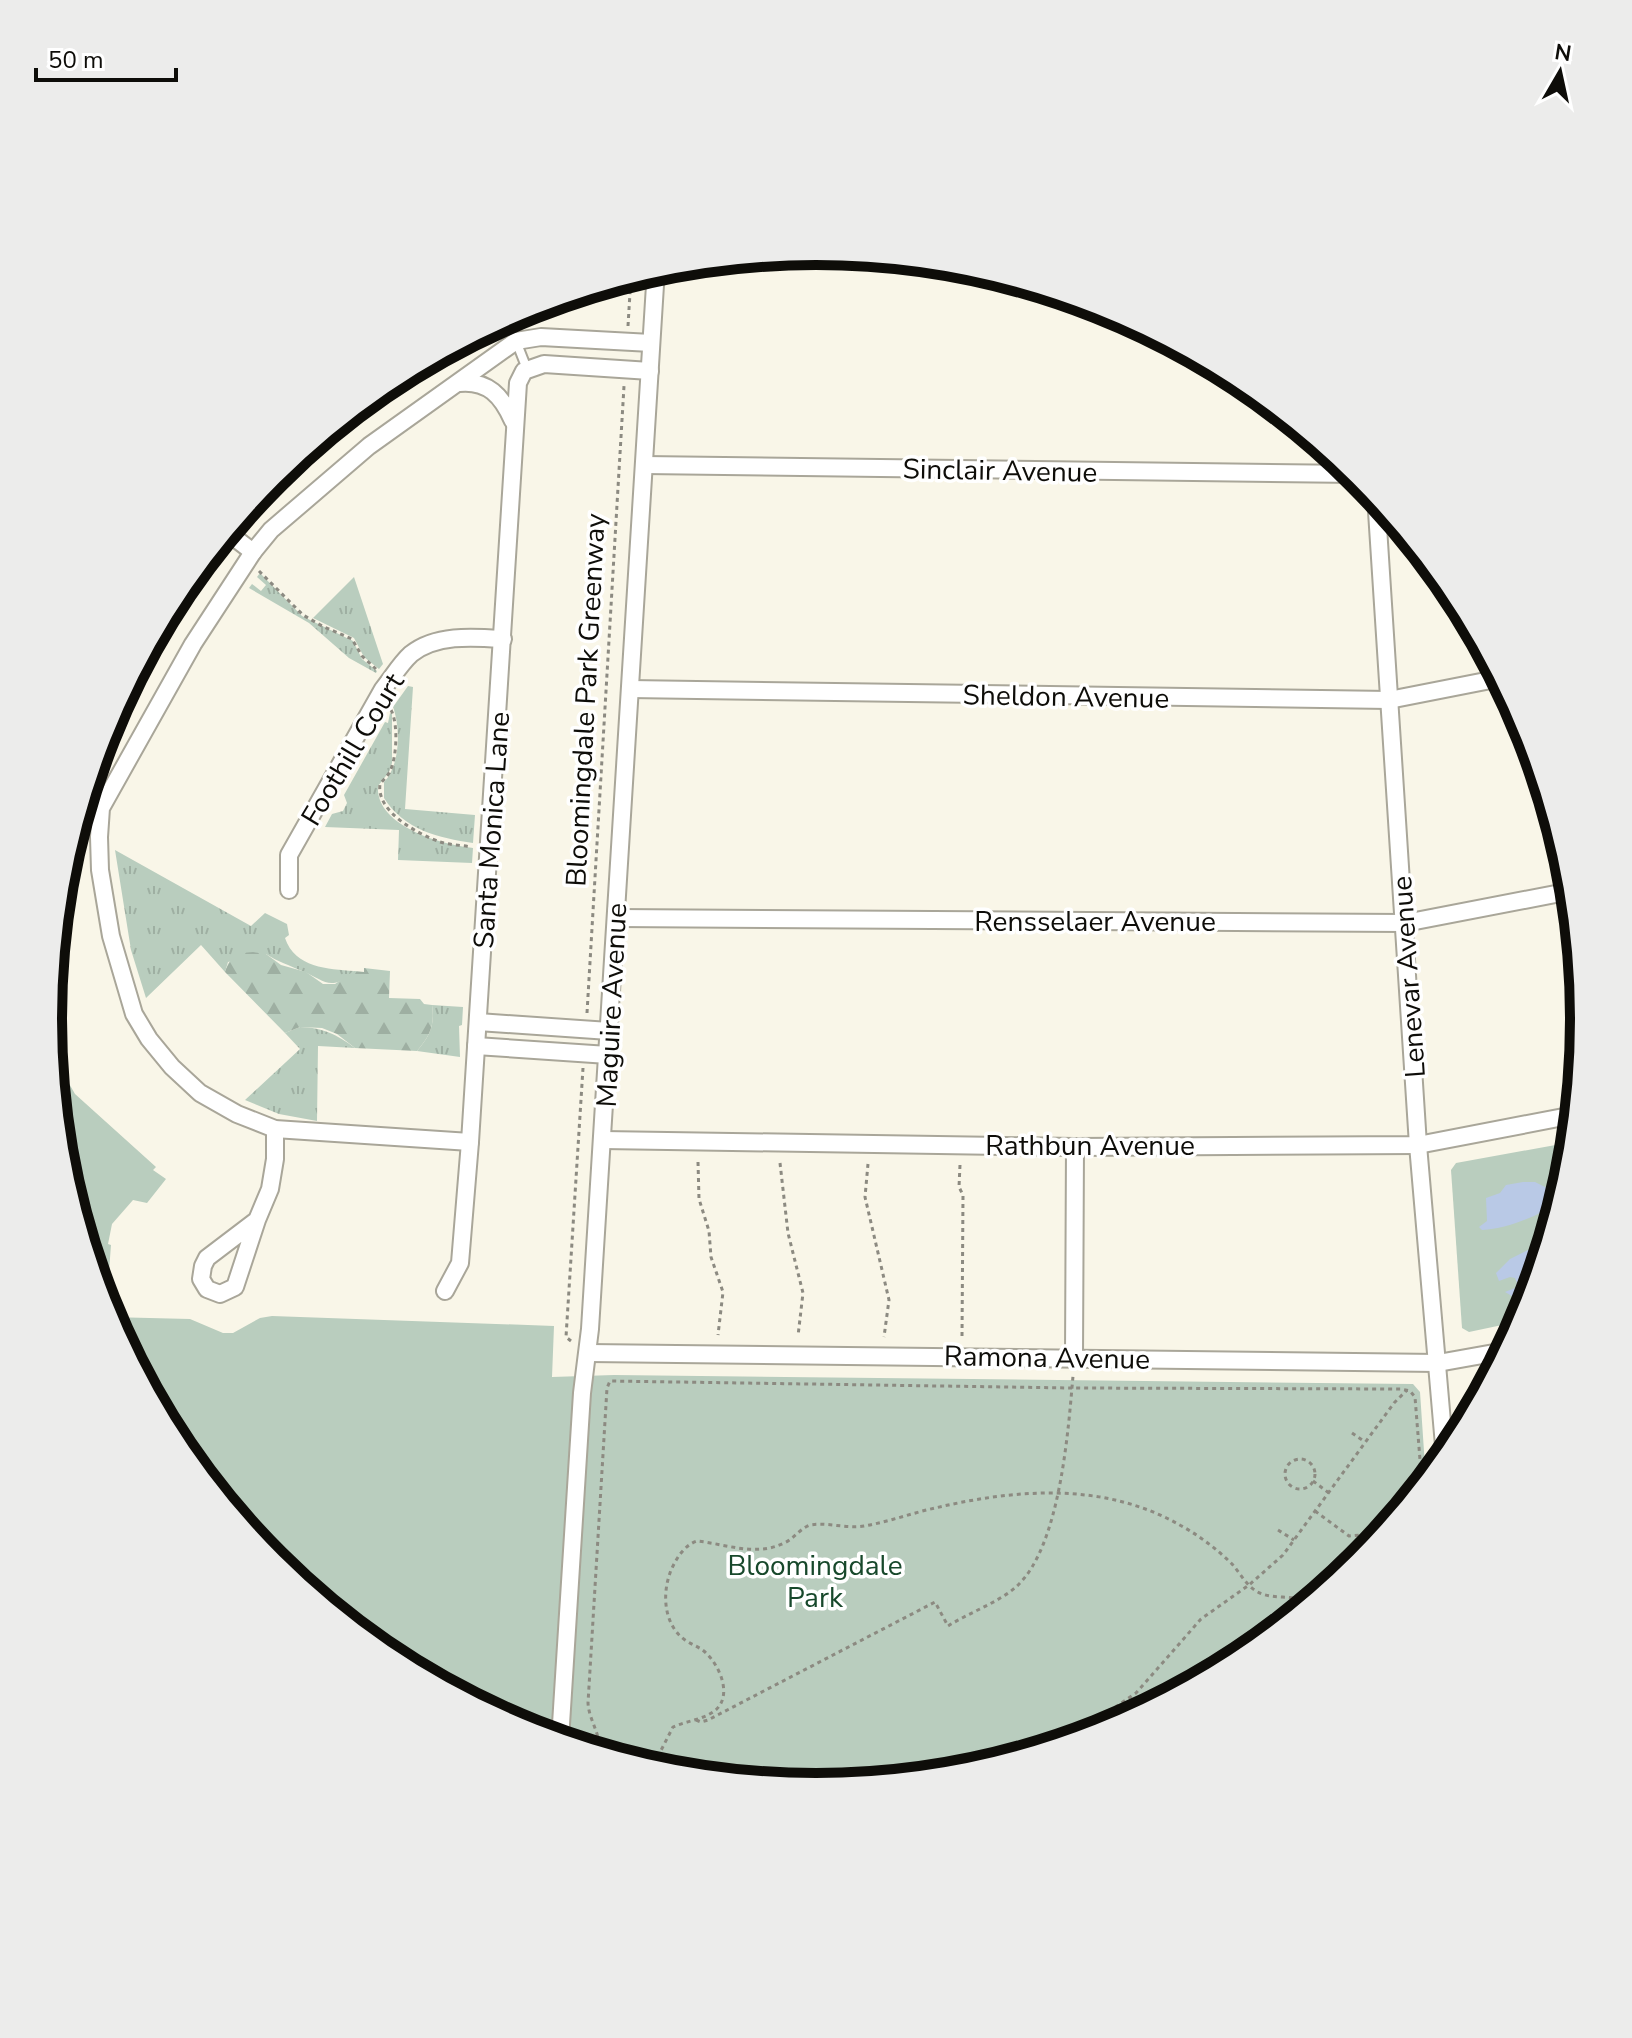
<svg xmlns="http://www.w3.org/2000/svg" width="1632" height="2038" font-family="'Nunito Sans',sans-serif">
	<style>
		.grass { fill: url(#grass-tufts) }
		.forest { fill: url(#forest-firs) }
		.park { fill: #b9cdbe }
		.water { fill: #b9c9e6 }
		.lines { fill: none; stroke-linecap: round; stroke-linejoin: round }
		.service-casing { stroke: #a9a699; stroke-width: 12 }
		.minor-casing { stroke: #a9a699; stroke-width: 20 }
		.path { stroke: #8c8a81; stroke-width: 3; stroke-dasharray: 4 4; stroke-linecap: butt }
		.service { stroke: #fff; stroke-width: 8 }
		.minor { stroke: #fff; stroke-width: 16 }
		.labels { text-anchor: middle; stroke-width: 7; stroke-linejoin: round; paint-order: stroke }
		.street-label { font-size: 28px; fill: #0e0d09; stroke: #fff }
		.park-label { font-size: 28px; fill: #17482b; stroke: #fff }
		.rim { fill: none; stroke: #0e0d09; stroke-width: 10 }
	</style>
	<defs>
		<pattern id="grass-tufts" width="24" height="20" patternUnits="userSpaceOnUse" patternTransform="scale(2)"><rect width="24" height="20" fill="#b9cdbe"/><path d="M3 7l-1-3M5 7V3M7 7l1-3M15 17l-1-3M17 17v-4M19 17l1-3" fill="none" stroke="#9eafa2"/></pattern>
		<pattern id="forest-firs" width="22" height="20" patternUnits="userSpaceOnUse" patternTransform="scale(2)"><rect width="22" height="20" fill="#b9cdbe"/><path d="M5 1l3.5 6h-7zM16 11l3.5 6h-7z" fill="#9eafa2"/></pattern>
	</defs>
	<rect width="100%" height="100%" fill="#f9f6e8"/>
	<g class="grass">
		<polygon points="260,573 302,616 353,641 362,659 377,671 376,673 349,658 309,623 249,588 252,584 261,591 266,585 257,577"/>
		<polygon points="354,577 383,664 379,669 364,657 354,638 313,618"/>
		<path d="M408,686L413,687L405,809L475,815L473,843C439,838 404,830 384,798V782C400,766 401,729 393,707Z"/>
		<path d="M390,713L392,714V763L389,772L378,786C375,826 442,845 473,848L472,863L398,860L399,830L325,827L332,814L343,811L347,803L344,795L385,722L388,723Z"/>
		<path d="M115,850L251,926L265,913L287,924L289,935L285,938C295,968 328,969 354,971C330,993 325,980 302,971C289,965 278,962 266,954L228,962L225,972L201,945L146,998L131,950Z"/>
		<path d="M432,1005L463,1007L462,1025L459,1026L460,1057L417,1051C430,1036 435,1025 432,1005Z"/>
		<path d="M300,1027C324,1028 336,1034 355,1048L318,1046L317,1121L279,1114L245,1100L300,1049L285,1033Z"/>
	</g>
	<path class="forest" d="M253,952L266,954L281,965L306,972L323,984H335L354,971L364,972V968L390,971L389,998L420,999L424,1004L432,1005C435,1025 430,1036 417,1051L355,1048L337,1034L322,1028L300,1027L285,1033L225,972C230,956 237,953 253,952Z"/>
	<g class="park">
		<polygon points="51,1052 75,1094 156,1167 153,1170 166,1179 147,1203 133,1200 112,1224 108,1244 111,1245 106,1311 63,1168"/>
		<polygon points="1572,1142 1569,1169 1521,1321 1469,1332 1462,1328 1451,1170 1456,1163"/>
		<polygon points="272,1316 554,1326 552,1377 614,1375 1413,1384 1420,1392 1426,1481 1359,1562 1242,1658 1109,1729 965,1772 816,1787 666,1772 522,1728 389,1657 273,1562 177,1445 109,1317 190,1319 223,1333 233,1333 260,1318"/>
	</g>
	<g class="water">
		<path d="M1523,1182H1535L1547,1188L1551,1198L1560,1199L1558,1206C1546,1207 1544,1211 1534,1216C1517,1223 1500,1229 1482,1230L1479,1227L1487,1221L1486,1198L1500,1193L1506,1185Z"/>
		<polygon points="1548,1240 1531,1294 1512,1296 1505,1292 1515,1288 1517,1283 1515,1278 1510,1277 1499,1281 1496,1273 1510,1259"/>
	</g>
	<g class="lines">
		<defs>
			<polyline id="service" points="516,341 527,369"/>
			<g id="minor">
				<path d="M459,383C488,380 502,396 513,421"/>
				<polyline points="644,465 1357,474"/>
				<polyline points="1376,496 1418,1145 1445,1457"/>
				<polyline points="227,532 253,552"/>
				<polyline points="630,689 1389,700 1501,678"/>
				<path d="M289,890V855L383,689C392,678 400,664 411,654C436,634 473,637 503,639"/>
				<polyline points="616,918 1405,923 1571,891"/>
				<polyline points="478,1022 609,1031"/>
				<polyline points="476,1046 608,1055"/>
				<polyline points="603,1140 1075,1147 1418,1145 1574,1115"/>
				<polyline points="470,1142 275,1129 237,1114 200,1093 172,1067 149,1039 134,1014 111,936 100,870 99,837 101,808 193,644 253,552 271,530 369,446 516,341 541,337 651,343"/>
				<polyline points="257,1220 207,1258 203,1266 201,1279 207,1289 220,1294 235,1287 257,1220 270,1189 275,1159 275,1129"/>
				<polyline points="445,1291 460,1263 470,1142 518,383 524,371 544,364 650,371"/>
				<polyline points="589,1353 1438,1363 1505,1351"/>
				<polyline points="1074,1357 1075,1147"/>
				<polyline points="560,1740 582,1393 590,1329 656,269"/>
			</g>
		</defs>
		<use href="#service" class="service-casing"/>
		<use href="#minor" class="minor-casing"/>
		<g class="path">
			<polyline points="628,326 631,276"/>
			<polyline points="259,571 303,615 322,626 352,639 362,656 376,669"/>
			<path d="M391,710C398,723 397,754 391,769C389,775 384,779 380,784C376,812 418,834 440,842C450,845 461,845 471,847"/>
			<polyline points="587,1013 624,386"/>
			<polyline points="698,1162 699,1199 709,1231 711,1257 723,1292 718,1335"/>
			<polyline points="780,1163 788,1233 803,1293 798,1336"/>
			<polyline points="868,1164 865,1197 889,1300 884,1337"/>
			<polyline points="960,1165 959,1187 963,1195 962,1337"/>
			<polyline points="571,1341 566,1337 583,1068"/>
			<polyline points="1352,1433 1365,1442"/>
			<circle cx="1300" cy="1474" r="15"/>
			<polyline points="1313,1481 1329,1493"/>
			<polyline points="1315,1511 1349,1536 1383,1533"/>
			<polyline points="1278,1530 1294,1540"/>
			<polyline points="1109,1711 1117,1725"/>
			<path d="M696,1720L701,1722L708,1720L935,1602L948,1626C970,1612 998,1603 1017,1586C1060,1546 1068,1433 1073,1376"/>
			<polyline points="1062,1743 1136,1693 1201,1619 1249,1585 1283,1555 1394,1403 1407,1390"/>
			<path d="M599,1752C601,1733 589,1721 588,1703L607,1388L610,1381L1072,1388L1401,1389L1410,1391L1415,1397L1422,1485"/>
			<polyline points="630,1761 664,1765 674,1773"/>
			<path d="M654,1764L673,1727C686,1721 701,1720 713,1712C734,1698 720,1666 706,1653C700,1647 692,1645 685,1640C664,1625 662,1595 670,1573C675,1560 684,1545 697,1541C726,1544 756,1557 784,1543C794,1539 799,1529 810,1525C828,1522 846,1529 864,1526C888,1522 912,1513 935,1508C1016,1489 1103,1482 1178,1524C1197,1534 1217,1549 1232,1564C1240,1573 1246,1585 1256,1591C1272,1601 1293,1593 1309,1603"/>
		</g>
		<use href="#service" class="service"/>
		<use href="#minor" class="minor"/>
	</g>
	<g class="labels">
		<g class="street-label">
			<text transform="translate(1000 470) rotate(1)" y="10">Sinclair Avenue</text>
			<text transform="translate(1066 696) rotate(1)" y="10">Sheldon Avenue</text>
			<text transform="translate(585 700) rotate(-87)" y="10">Bloomingdale Park Greenway</text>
			<text transform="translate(352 749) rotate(-59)" y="10">Foothill Court</text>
			<text transform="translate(491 830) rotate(-86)" y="10">Santa Monica Lane</text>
			<text x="1095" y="931">Rensselaer Avenue</text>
			<text transform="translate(1408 977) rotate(-94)" y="10">Lenevar Avenue</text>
			<text transform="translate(611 1005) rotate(-87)" y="10">Maguire Avenue</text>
			<text x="1090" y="1155">Rathbun Avenue</text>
			<text transform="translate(1047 1357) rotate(1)" y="10">Ramona Avenue</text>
		</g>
		<g class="park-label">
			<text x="815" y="1575">Bloomingdale<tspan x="815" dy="32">Park</tspan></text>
		</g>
	</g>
	<path d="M0 0H1632V2038H0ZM62 1019a754 754 0 1 1 1508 0a754 754 0 1 1-1508 0Z" fill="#ececeb" fill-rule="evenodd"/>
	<path class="rim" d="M62 1019a754 754 0 1 1 1508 0a754 754 0 1 1-1508 0Z"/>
	<g transform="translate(1560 72) rotate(9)" stroke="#ffffff" stroke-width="6" paint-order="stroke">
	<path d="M0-6L14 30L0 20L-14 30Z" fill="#0e0d09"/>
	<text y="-12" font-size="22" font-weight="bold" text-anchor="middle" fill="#0e0d09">N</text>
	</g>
	<path d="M36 68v12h140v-12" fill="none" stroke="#0e0d09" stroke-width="4"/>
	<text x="48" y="68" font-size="24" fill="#0e0d09" stroke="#ffffff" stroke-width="6" paint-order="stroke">50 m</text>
</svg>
